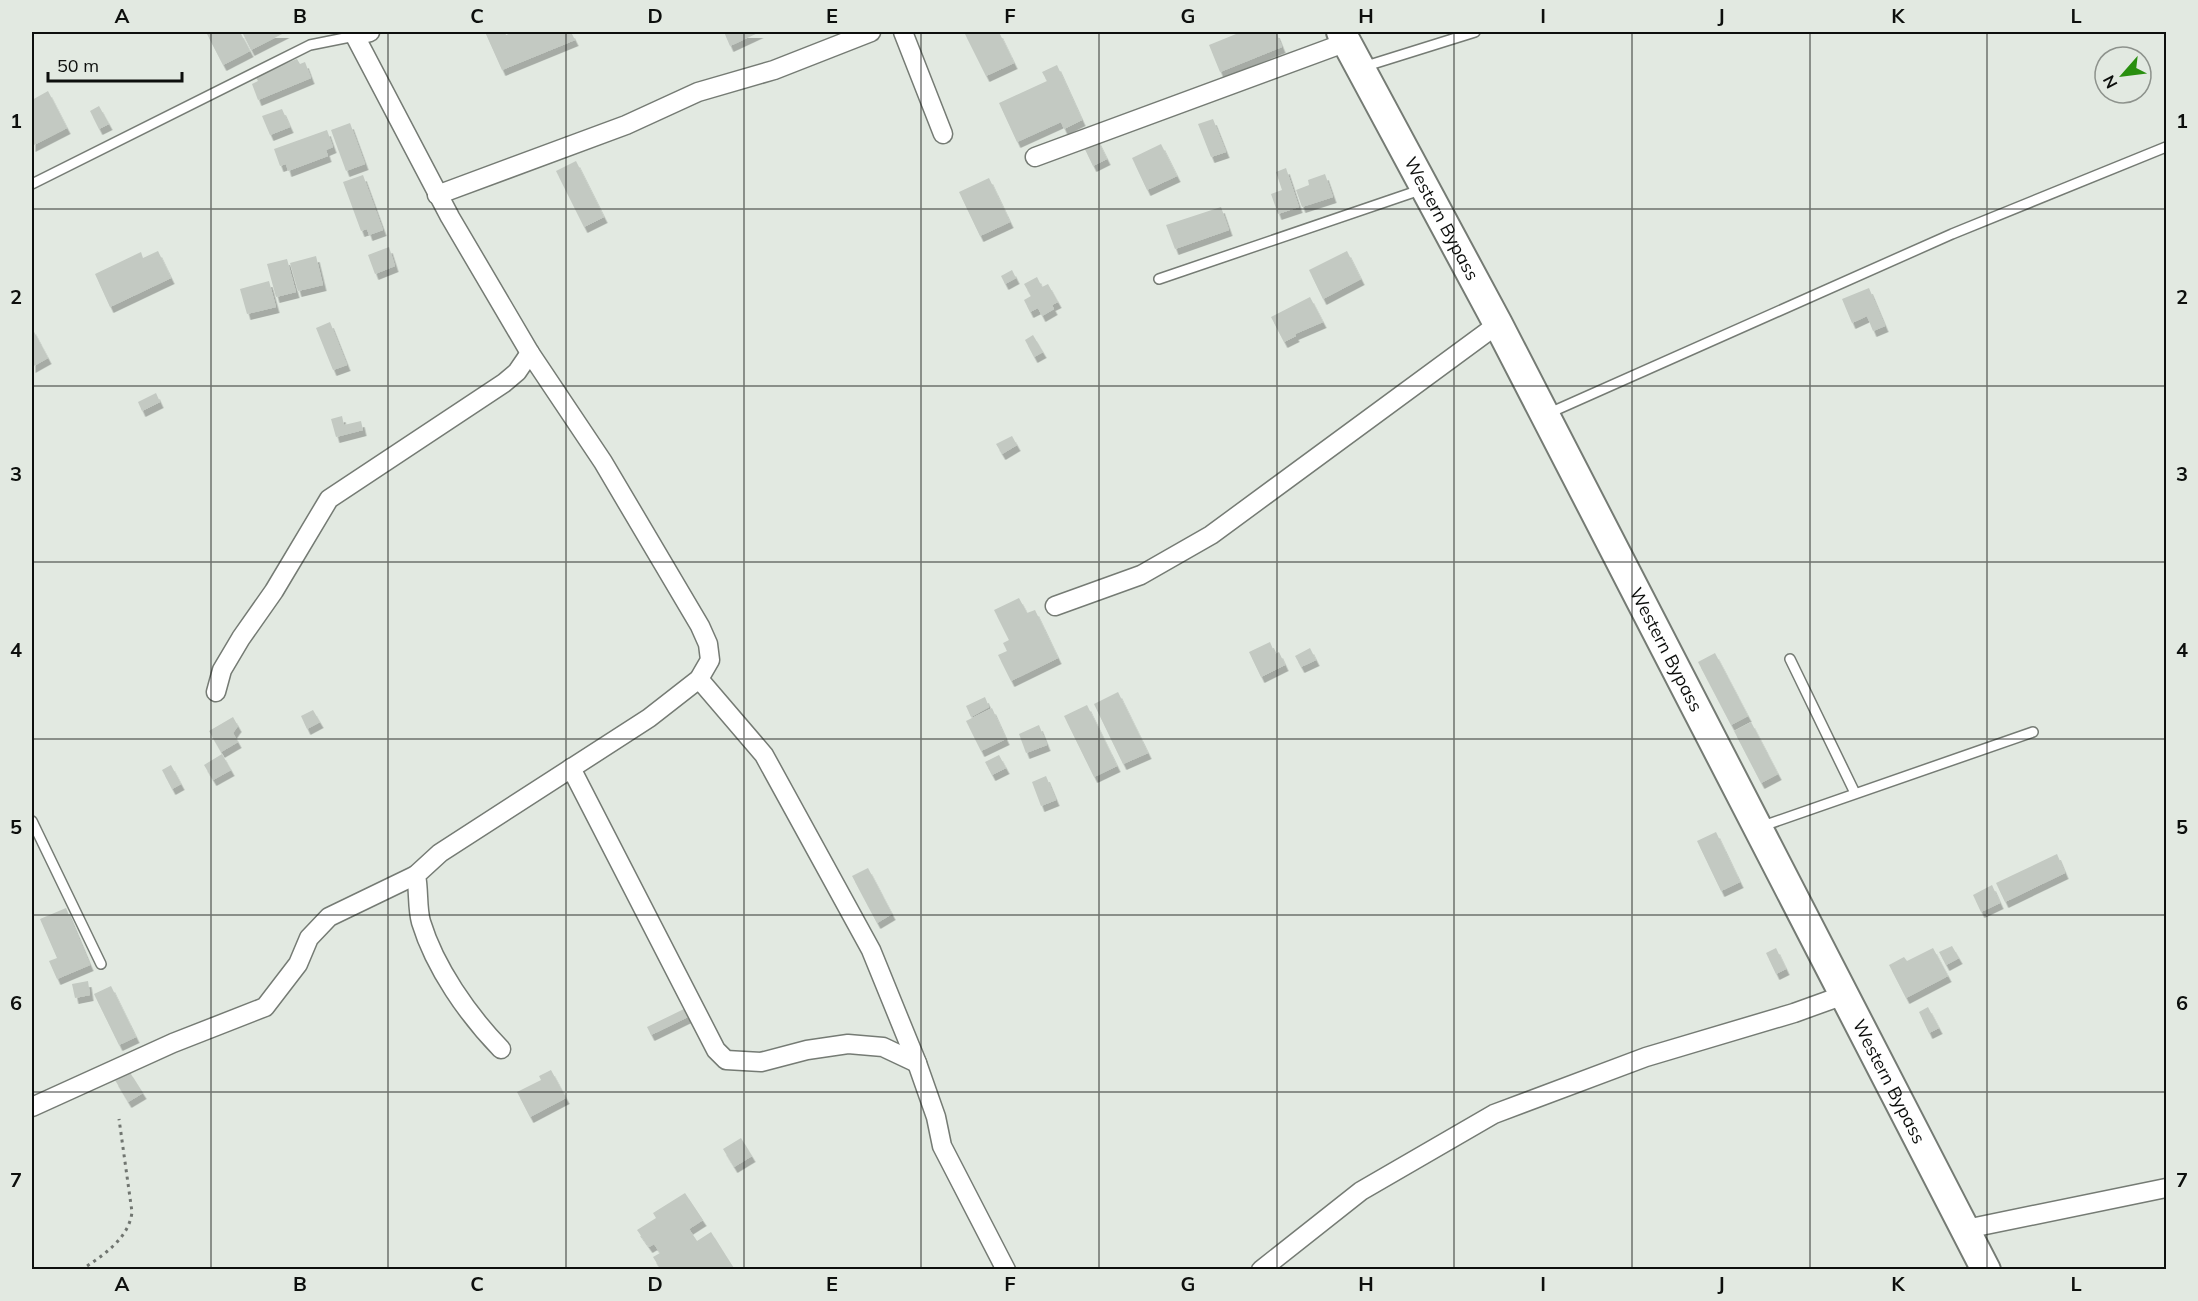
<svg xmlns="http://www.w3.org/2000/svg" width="2198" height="1301" font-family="Mulish,sans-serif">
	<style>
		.building { fill: #c3c9c2; filter: url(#shadow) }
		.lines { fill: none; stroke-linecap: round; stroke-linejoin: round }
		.lane-casing { stroke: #757b74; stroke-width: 12 }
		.street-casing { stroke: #757b74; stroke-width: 21 }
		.primary-casing { stroke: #757b74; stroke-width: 32 }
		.path { stroke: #707570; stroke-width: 3; stroke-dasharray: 3 4.5; stroke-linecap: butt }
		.lane { stroke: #fff; stroke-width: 9 }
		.street { stroke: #fff; stroke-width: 18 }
		.primary { stroke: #fff; stroke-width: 28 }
		.grid { fill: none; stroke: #0d0f0d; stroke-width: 1.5; stroke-opacity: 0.55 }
		.labels { text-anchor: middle; stroke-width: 5; stroke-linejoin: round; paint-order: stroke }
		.street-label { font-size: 18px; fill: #0d0f0d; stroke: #e2e9e1 }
		.neatline { fill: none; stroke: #0d0f0d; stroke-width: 2 }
		.grid-label { font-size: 20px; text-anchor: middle; font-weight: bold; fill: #0d0f0d }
	</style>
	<defs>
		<filter id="shadow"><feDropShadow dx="3.5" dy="6" stdDeviation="0" flood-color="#0004"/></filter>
	</defs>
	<rect width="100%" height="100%" fill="#e2e9e1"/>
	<g class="building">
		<polygon points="206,32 240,32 250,51 223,65"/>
		<polygon points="242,32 286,32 251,50"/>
		<polygon points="485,32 505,32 506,35 514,32 571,32 575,40 502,70"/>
		<polygon points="724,32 760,32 730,46"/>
		<polygon points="964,32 999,32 1014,63 986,76"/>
		<polygon points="1241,32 1276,32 1282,47 1220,72 1209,45"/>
		<polygon points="297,59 300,64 305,62 311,78 258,100 252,84 258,81 255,76"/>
		<polygon points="1057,65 1082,120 1064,129 1061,122 1017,142 999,103 1047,81 1042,72"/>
		<polygon points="48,91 67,128 32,146 32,100"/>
		<polygon points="99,106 109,124 99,129 90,111"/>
		<polygon points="282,109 290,127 270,135 262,116"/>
		<polygon points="1213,119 1226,152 1211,157 1198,124"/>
		<polygon points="350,123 365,164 346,171 331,130"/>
		<polygon points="327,130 333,147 326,150 328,156 288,171 286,164 280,166 274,149"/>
		<polygon points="1096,137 1107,159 1093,166 1082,143"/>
		<polygon points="1161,144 1177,176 1147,190 1132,158"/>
		<polygon points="576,161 604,217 584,227 556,171"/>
		<polygon points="1286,168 1299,207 1278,214 1271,194 1282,190 1276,172"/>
		<polygon points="1325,174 1333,197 1302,207 1296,190 1309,185 1308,180"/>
		<polygon points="363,175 383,230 369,235 367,229 361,231 343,182"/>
		<polygon points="989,178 1010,222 980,236 959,192"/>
		<polygon points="1221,207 1229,230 1175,249 1166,225"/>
		<polygon points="389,247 395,266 375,274 368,255"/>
		<polygon points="158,251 171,278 110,307 95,274 141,252 143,258"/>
		<polygon points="1347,251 1361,279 1323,299 1309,270"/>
		<polygon points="316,256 323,285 298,291 290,263"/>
		<polygon points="287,259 296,292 276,297 267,264"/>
		<polygon points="1012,270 1016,278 1005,284 1001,276"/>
		<polygon points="1037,277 1042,287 1048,284 1058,302 1052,305 1054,309 1042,316 1038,308 1030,312 1024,300 1031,296 1024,284"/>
		<polygon points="269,281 276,307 247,314 240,289"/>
		<polygon points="1869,288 1885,326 1873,331 1867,316 1852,323 1842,299"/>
		<polygon points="1310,297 1323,322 1295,334 1296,336 1284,342 1271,317"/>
		<polygon points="330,322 347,365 333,370 316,328"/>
		<polygon points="32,328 48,358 32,367"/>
		<polygon points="1033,335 1043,352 1034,357 1025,340"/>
		<polygon points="156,393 160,402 142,411 138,402"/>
		<polygon points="342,416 344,425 361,421 363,430 336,437 331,419"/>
		<polygon points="1012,436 1017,445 1002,454 996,444"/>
		<polygon points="1019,598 1027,613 1035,610 1058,658 1011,681 998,655 1007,651 1003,643 1009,640 994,610"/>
		<polygon points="1270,642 1275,654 1279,652 1285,665 1261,677 1249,652"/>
		<polygon points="1310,648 1316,660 1301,667 1295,656"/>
		<polygon points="1715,653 1748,716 1731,725 1698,662"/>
		<polygon points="1118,692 1148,753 1123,764 1094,704"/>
		<polygon points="985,697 989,707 971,717 966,706"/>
		<polygon points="1087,705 1117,766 1094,777 1064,716"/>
		<polygon points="992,708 1006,739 981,751 966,721"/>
		<polygon points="313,710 320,722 307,729 301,716"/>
		<polygon points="233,717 238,726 233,733 238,742 221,752 209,731"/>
		<polygon points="1751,722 1778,774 1761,783 1734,731"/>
		<polygon points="1039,725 1047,745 1026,753 1019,734"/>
		<polygon points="222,754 231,770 213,780 204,765"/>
		<polygon points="999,755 1006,768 992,775 985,762"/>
		<polygon points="171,765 181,784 172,789 162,770"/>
		<polygon points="1046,776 1056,800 1041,806 1032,782"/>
		<polygon points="1716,832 1740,882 1721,891 1697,841"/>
		<polygon points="2057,854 2065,873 2005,902 1996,883"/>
		<polygon points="868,868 892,914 877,923 852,876"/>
		<polygon points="1992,885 2000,903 1981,912 1973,895"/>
		<polygon points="66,908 90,965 57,979 49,961 57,958 40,919"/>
		<polygon points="1952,946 1959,958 1946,965 1939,952"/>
		<polygon points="1776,948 1786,969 1776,974 1766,953"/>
		<polygon points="1933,948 1948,976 1906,998 1889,965 1904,957 1907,961"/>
		<polygon points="88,981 90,995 75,998 72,984"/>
		<polygon points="111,986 136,1037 119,1045 94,994"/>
		<polygon points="1928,1007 1939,1028 1929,1033 1919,1012"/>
		<polygon points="684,1009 688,1017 651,1035 647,1027"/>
		<polygon points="551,1070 566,1098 530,1117 517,1092 541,1080 539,1076"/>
		<polygon points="129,1071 143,1093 128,1102 115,1080"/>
		<polygon points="741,1138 752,1156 734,1167 723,1149"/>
		<polygon points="685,1193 703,1220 689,1229 697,1241 711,1232 735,1270 661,1270 653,1257 660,1253 654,1244 649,1247 637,1230 656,1218 653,1213"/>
	</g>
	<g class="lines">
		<defs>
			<g id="lane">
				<polyline points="1363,67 1475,32"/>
				<polyline points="32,184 310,45 355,36"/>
				<polyline points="1159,279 1423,189"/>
				<polyline points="1547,414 1952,234 2166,147"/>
				<polyline points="1790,659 1855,793"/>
				<polyline points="32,821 101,964"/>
				<polyline points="1760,827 2033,732"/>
			</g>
			<g id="street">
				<path d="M370,32L355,36L450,217L530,353L603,462L700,626L708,644L710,660L699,679L649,718L440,853L416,875C419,890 417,908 421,922C435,968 468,1015 501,1049"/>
				<polyline points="903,32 943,134"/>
				<polyline points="1035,157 1347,42"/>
				<polyline points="437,195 626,125 698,92 774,70 871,32"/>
				<polyline points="1055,606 1141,575 1211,535 1498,324"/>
				<polyline points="699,679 764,755 871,950 917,1063 936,1117 942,1146 1006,1270"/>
				<polyline points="216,692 222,670 241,638 274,591 329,499 504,383 517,372 530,353"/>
				<polyline points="571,768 716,1050 726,1060 761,1062 807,1050 848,1044 883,1047 917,1063"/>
				<polyline points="32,1107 173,1043 265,1007 298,964 309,938 329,917 416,875"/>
				<polyline points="1966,1229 2166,1188"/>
				<polyline points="1261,1270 1361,1191 1494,1114 1646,1057 1794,1013 1844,995"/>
			</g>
			<g id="primary">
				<path id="s1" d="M1341,32L1498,324L1986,1270"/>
			</g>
		</defs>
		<use href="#lane" class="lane-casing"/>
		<use href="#street" class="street-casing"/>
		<use href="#primary" class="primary-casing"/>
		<path class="path" d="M81,1270C102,1256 129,1239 132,1212L119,1119"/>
		<use href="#lane" class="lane"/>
		<use href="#street" class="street"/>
		<use href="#primary" class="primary"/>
	</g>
	<path class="grid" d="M211,32V1270M388,32V1270M566,32V1270M744,32V1270M921,32V1270M1099,32V1270M1277,32V1270M1454,32V1270M1632,32V1270M1810,32V1270M1987,32V1270M32,209H2166M32,386H2166M32,562H2166M32,739H2166M32,915H2166M32,1092H2166"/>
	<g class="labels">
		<g class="street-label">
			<text dy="6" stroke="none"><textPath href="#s1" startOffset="212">Western Bypass</textPath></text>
			<text dy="6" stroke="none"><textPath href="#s1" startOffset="698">Western Bypass</textPath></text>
			<text dy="6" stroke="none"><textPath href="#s1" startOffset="1184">Western Bypass</textPath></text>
		</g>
	</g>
	<rect width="2198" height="1301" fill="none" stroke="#e2e9e1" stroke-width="66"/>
	<g transform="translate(2123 75) rotate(242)"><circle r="28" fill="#e2e9e1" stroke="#8d928c" stroke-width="1.5"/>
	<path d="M0-4.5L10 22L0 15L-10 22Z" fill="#298f0f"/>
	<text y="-9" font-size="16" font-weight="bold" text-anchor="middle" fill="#0d0f0d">N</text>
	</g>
	<path d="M48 72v9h134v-9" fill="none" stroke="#0d0f0d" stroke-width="3"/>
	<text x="57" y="72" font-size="18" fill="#0d0f0d" stroke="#e2e9e1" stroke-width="4.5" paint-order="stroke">50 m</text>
	<rect x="33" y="33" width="2132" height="1235" class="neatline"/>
	<g class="grid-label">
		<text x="122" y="23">A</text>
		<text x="300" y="23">B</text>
		<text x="477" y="23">C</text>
		<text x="655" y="23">D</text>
		<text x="832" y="23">E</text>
		<text x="1010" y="23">F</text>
		<text x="1188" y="23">G</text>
		<text x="1366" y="23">H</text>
		<text x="1543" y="23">I</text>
		<text x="1721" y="23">J</text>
		<text x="1898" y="23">K</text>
		<text x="2076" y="23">L</text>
		<text x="16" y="128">1</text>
		<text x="2182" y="128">1</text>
		<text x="16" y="304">2</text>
		<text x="2182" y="304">2</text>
		<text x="16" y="481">3</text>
		<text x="2182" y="481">3</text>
		<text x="16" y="657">4</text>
		<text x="2182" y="657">4</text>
		<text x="16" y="834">5</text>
		<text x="2182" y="834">5</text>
		<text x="16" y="1010">6</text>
		<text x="2182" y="1010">6</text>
		<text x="16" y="1187">7</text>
		<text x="2182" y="1187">7</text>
		<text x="122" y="1291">A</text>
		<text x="300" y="1291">B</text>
		<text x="477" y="1291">C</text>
		<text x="655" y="1291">D</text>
		<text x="832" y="1291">E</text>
		<text x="1010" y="1291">F</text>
		<text x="1188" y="1291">G</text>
		<text x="1366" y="1291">H</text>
		<text x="1543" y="1291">I</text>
		<text x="1721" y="1291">J</text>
		<text x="1898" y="1291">K</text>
		<text x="2076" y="1291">L</text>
	</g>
</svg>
